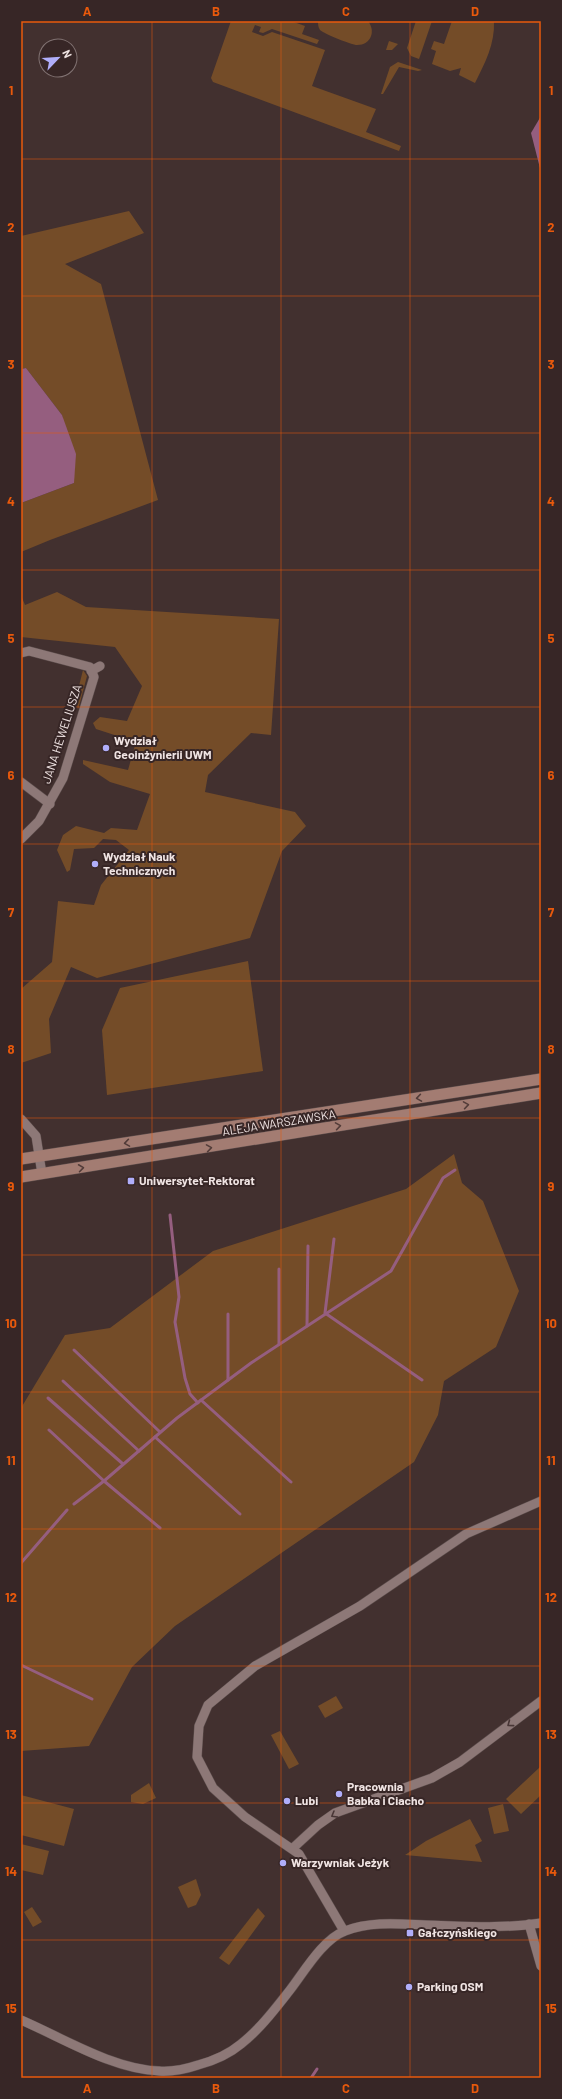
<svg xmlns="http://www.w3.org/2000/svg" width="562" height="2099" font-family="Barlow,sans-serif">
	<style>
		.green { fill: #744c28 }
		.water { fill: #955e7f }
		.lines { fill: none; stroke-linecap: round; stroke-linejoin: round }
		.stream { stroke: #955e7f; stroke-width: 3 }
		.minor-casing { stroke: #5c4d4c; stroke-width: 10 }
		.secondary-casing { stroke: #5c4d4c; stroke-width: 12 }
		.minor { stroke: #8d7877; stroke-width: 9 }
		.secondary { stroke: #a37c72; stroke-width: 11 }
		.oneway { stroke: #523c39 }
		.oneway2 { stroke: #483636 }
		.grid { fill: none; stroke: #e8590c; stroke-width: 1; stroke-opacity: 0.55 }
		.poi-dot { fill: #b0aefa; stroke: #372626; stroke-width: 1.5 }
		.labels { text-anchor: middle; stroke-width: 4; stroke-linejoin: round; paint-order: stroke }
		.street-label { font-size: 12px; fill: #f0e4e3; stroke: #372626 }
		.poi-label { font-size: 12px; font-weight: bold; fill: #f0e4e3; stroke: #372626; text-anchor: start }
		.neatline { fill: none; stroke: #e8590c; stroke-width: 1.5 }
		.grid-label { font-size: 13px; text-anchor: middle; font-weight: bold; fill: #e8590c }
	</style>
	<rect width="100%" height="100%" fill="#42302f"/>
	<g class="green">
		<polygon points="231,21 291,21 305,26 302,34 319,40 317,44 272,29 263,33 259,32 261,27 255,25 252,32 263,36 272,32 325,50 312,86 376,109 366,132 401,146 399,151 213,82 211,78"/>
		<path d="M318,21H368C376,31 371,45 357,45C352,45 324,34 320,30C318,27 318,24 318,21Z"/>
		<polygon points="416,21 432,21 419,59 411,56 407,48"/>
		<path d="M452,21H494C495,44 485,63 475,83L459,75L461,68L450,71L432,64L436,51L431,49L434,41L444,44Z"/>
		<polygon points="389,41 398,44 392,50 386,50"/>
		<polygon points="398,62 422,70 418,71 399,67 383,94 381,94 390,67"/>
		<polygon points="129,211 144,233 65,264 101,284 158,500 50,540 21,552 21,503 74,483 62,415 26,368 21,369 21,236"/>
		<polygon points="57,592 86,607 279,619 271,735 251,733 208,775 205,792 295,812 306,826 282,851 250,938 97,978 71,967 49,1019 51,1053 21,1063 21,989 52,962 58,901 94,905 101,885 129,850 116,840 103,839 94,848 74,849 70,870 67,872 57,850 63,835 76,826 104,833 111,828 137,830 150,794 110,782 83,764 83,760 128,770 136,742 96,729 93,723 100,717 127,721 142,686 115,647 21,637 21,595 25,605"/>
		<polygon points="83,670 87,676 78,710 76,698"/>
		<polygon points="248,961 263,1071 107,1095 102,1030 120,988"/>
		<polygon points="454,1154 462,1183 483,1201 519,1291 496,1347 444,1381 438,1415 414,1462 175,1626 132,1667 89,1746 21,1751 21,1408 65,1335 110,1328 213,1251 406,1189"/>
		<polygon points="336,1696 343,1708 325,1718 318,1706"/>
		<polygon points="280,1731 299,1764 289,1769 271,1735"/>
		<polygon points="540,1767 541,1795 521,1814 506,1799"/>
		<polygon points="149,1783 156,1798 143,1804 131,1802 131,1795"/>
		<polygon points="21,1795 74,1809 64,1846 21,1835"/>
		<polygon points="503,1804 509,1831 494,1834 488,1808"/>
		<polygon points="470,1819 482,1841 475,1845 482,1862 405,1855 426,1841"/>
		<polygon points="21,1844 49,1851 43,1875 21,1870"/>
		<polygon points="196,1879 201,1895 196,1905 188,1908 178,1887"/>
		<polygon points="32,1907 42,1922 33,1927 24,1912"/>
		<polygon points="258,1908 265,1916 229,1965 219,1958"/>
	</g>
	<g class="water">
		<polygon points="541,116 541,172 531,133"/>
		<polygon points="26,368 62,415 76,454 74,483 21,503 21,369"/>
	</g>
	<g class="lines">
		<g class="stream">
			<polyline points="170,1215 179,1297 175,1322 185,1378 190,1394 198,1403"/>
			<polyline points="334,1239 325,1313 422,1380"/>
			<polyline points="279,1269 279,1344"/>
			<polyline points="228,1314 228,1380"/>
			<polyline points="307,1326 308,1246"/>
			<polyline points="74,1350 160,1432"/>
			<polyline points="63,1381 139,1451"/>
			<polyline points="48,1398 123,1464"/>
			<polyline points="201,1400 291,1482"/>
			<polyline points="49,1430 104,1481 160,1528"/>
			<polyline points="155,1437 240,1514"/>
			<polyline points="74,1504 104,1481 177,1418 251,1363 391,1271 443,1178 455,1170"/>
			<polyline points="21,1563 67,1510"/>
			<polyline points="21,1665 92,1699"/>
			<polyline points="311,2078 317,2069"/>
		</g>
		<defs>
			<g id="minor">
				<polyline points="21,653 29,651 90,667 94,677 63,778 39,821 21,839"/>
				<polyline points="91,671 100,666"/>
				<polyline points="21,782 50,804"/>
				<polyline points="21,1119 36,1136 42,1174"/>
				<polyline points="293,1848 318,1825 335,1813 432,1778 460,1762 541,1701"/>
				<polyline points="529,1924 541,1966"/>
				<polyline points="344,1931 299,1854 245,1817 213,1788 197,1757 199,1726 208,1705 255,1666 360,1606 466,1534 541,1501"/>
				<path d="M21,2020C63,2038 112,2069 159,2071C172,2072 186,2069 198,2065C213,2061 229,2054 241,2044C260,2029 275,2009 290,1990C304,1972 323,1939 345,1931C371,1921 399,1924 426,1925C465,1926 503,1929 541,1923"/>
			</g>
			<g id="secondary">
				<polyline points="21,1159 541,1079"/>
				<polyline points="21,1177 541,1093"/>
			</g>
		</defs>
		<use href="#minor" class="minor-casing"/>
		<use href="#secondary" class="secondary-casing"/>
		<use href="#minor" class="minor"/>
		<use href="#secondary" class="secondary"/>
	</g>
	<defs><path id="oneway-chevron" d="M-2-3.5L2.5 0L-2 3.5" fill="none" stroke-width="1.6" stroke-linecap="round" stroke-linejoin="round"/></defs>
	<g class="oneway">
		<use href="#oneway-chevron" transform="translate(419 1098) rotate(171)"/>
		<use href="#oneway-chevron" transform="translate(466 1105) rotate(-9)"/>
		<use href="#oneway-chevron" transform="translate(338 1126) rotate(-9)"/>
		<use href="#oneway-chevron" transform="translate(127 1143) rotate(171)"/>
		<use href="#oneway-chevron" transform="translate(209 1148) rotate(-9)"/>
		<use href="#oneway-chevron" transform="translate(81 1168) rotate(-8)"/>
	</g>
	<g class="oneway2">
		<use href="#oneway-chevron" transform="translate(510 1724) rotate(143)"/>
		<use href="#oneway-chevron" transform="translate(334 1815) rotate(150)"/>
	</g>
	<path class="grid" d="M152,21V2078M281,21V2078M410,21V2078M21,159H541M21,296H541M21,433H541M21,570H541M21,707H541M21,844H541M21,981H541M21,1118H541M21,1255H541M21,1392H541M21,1529H541M21,1666H541M21,1803H541M21,1940H541"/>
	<g class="poi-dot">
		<circle cx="106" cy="748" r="4"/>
		<circle cx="95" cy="864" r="4"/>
		<rect x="127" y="1177" width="8" height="8" rx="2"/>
		<circle cx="339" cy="1794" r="4"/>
		<circle cx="287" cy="1801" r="4"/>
		<circle cx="283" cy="1863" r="4"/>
		<rect x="406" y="1929" width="8" height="8" rx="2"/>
		<circle cx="409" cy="1987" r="4"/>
	</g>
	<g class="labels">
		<g class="street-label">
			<text transform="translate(62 734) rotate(-72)" y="4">JANA HEWELIUSZA</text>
			<text transform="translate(279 1123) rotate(-9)" y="4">ALEJA WARSZAWSKA</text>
		</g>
		<g class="poi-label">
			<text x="114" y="745">Wydział<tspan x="114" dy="14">Geoinżynierii UWM</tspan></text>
			<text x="103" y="861">Wydział Nauk<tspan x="103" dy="14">Technicznych</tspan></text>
			<text x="139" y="1185">Uniwersytet-Rektorat</text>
			<text x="347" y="1791">Pracownia<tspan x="347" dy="14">Babka i Ciacho</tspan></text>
			<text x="295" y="1805">Lubi</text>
			<text x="291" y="1867">Warzywniak Jeżyk</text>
			<text x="418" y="1937">Gałczyńskiego</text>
			<text x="417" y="1991">Parking OSM</text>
		</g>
	</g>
	<rect width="562" height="2099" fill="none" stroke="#372626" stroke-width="44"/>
	<g transform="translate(58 58) rotate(65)"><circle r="19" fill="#372626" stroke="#817272"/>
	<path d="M0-3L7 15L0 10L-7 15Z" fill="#b0aefa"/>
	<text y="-6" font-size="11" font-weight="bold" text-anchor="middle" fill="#f0e4e3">N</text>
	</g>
	<rect x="22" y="22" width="518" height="2055" class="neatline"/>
	<g class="grid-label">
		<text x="87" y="16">A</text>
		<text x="216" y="16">B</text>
		<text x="346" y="16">C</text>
		<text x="475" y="16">D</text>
		<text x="11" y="95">1</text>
		<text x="551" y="95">1</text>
		<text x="11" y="232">2</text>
		<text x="551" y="232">2</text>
		<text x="11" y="369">3</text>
		<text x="551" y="369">3</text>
		<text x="11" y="506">4</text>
		<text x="551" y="506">4</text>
		<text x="11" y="643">5</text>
		<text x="551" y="643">5</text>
		<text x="11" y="780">6</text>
		<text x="551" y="780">6</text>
		<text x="11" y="917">7</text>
		<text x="551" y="917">7</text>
		<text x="11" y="1054">8</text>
		<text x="551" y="1054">8</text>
		<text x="11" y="1191">9</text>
		<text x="551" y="1191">9</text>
		<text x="11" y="1328">10</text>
		<text x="551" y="1328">10</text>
		<text x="11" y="1465">11</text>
		<text x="551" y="1465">11</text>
		<text x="11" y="1602">12</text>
		<text x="551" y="1602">12</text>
		<text x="11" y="1739">13</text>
		<text x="551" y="1739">13</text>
		<text x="11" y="1876">14</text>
		<text x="551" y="1876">14</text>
		<text x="11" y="2013">15</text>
		<text x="551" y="2013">15</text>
		<text x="87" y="2093">A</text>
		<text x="216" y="2093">B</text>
		<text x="346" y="2093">C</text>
		<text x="475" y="2093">D</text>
	</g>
</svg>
